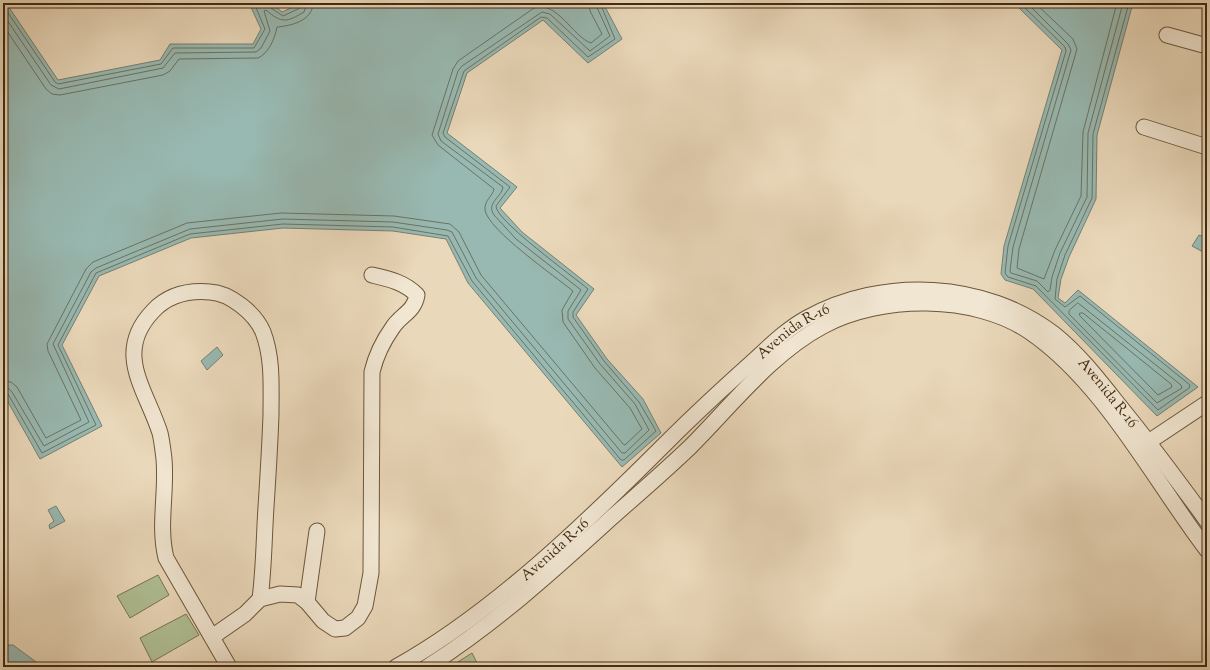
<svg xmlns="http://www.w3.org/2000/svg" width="1210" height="670" font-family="'Sorts Mill Goudy',serif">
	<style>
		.pitch { fill: #b0c095; stroke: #797652 }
		.water { fill: #98b9b2; stroke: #768071 }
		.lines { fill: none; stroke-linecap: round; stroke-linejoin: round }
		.shore { stroke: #6d7261; stroke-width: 1 }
		.minor-casing { stroke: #6c563a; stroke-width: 17 }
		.minor { stroke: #f1e6d2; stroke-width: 15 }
		.labels { text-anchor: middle; stroke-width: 3.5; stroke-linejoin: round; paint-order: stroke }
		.street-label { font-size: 15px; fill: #422b10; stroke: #f1e6d2 }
	</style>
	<rect width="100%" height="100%" fill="#ead8ba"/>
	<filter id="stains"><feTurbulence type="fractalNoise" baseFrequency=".005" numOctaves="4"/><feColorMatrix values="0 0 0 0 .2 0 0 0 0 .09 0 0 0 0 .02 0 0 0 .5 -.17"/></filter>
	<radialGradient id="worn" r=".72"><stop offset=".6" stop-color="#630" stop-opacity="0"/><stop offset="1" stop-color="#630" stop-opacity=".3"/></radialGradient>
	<g class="pitch">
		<polygon points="158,575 169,595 130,618 117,596"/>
		<polygon points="186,614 199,635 152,662 140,638"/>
		<polygon points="472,653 479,667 450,667"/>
	</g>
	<g class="water">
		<polygon points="3,3 6,3 58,80 160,60 170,44 253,44 261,29 249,3 272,3 282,12 302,3 603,3 622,39 588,63 543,20 467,73 447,133 517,187 500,208 522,232 594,289 576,315 607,359 643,399 661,433 622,467 468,283 446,239 393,231 283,228 191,238 99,276 62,345 102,426 40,459 3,393"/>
		<polygon points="1014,3 1133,3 1097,135 1096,199 1069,257 1061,279 1058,298 1065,303 1078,290 1198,387 1157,416 1033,289 1005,280 1001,274 1004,246 1062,50"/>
		<polygon points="1199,235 1207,238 1207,254 1192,246"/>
		<polygon points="217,347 223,355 207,370 201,361"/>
		<polygon points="56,506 65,521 50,529 49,525 54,521 48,510"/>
		<polygon points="5,645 13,645 43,667 12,667 3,661 3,647"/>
	</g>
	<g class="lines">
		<g class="shore">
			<polyline points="3,3 4,7 55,82 58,84 161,64 173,48 254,48 265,29 254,3"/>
			<polyline points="270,3 271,8 283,16 300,8 302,3"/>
			<polyline points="1020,3 1065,47 1066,51 1008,246 1005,273 1008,277 1036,286 1158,410 1189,388 1190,385 1080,296 1065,307 1055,299 1057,279 1065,255 1092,198 1093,134 1129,3"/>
			<polyline points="1027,3 1068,44 1071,50 1013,247 1010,271 1011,273 1037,281 1048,292 1050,290 1052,277 1060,253 1087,197 1088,133 1123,3"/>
			<polyline points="1035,3 1073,39 1077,49 1019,249 1017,268 1044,279 1055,250 1081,196 1083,132 1117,3"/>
			<path d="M3,14L51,85L59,89L163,68L175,53L256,52L261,48L270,31L264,11L266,10C282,24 287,22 304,12L307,3"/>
			<path d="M3,25L46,89L52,94L60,95L163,75L170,71L179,59L258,58C269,53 275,38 277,27C290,26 313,21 313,3"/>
			<polygon points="1078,303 1181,385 1182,388 1157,403 1069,314 1069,311"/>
			<polygon points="1080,313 1083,313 1171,384 1172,387 1158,395 1080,316"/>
			<path d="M3,381L11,382L17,387L46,438L81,420L48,351L47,344L86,269L93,262L187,223L281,213L394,216L450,224L459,232L481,275L623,444L625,445L642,429L630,408L595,368L563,322L562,310L573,291C556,277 488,230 485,210C484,200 493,196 494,189L438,145L432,135L453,69L458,61L534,8C557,0 573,37 591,43L602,34L590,11L589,3"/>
			<path d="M3,387L8,388L12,392L44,446L89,422L53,344L91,272L96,268L190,229L283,219L393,222L447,230L452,232L476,278L622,453H625L649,430L635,404L600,364L568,319V311L581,290L516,239L494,215C486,203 501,198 503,187L441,141L438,134L458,71L462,66L542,12L550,14L590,51L610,36L595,3"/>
			<path d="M3,392L8,394L42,453L96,425L58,345L96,273L190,234L283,224L393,227L448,236L472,281L621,460H624L656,431L639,402L604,361L573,317V312L588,289C574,277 495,220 496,206L510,187L445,137L443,133L464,71L541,17L547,18L588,57L615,39L600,3"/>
		</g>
		<defs>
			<g id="minor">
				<polyline points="1167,35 1207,46"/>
				<polyline points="1144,127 1207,147"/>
				<polyline points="1141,447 1207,403"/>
				<polyline points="307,602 317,531"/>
				<path d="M212,637L245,614L260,599L280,594L298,595L307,602L323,621L335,629L345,628L358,618L365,606L371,573L372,372C376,355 383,341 393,327C402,314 414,312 417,295C404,282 389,279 372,275"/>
				<path d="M229,667L166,558C158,526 167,492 164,459C163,451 162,441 160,433C146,389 113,353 153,311C168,295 187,290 210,292C230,293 255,313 263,332C273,358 271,387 271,414C270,445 268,476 266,507C264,537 264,568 260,599"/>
				<path id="s1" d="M396,667C493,613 587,522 666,443C693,416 721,390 750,364C768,348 785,330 807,318C883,276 985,281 1054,334C1079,354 1099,380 1118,404C1149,442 1178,481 1207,521"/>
				<path d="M427,667C493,625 552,572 610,519C637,495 664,472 690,447C731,406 772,353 823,326C881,295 974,294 1030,332C1104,383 1153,479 1207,550"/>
			</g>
		</defs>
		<use href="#minor" class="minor-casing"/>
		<use href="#minor" class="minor"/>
	</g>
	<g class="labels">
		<g class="street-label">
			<text dy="5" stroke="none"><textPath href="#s1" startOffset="522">Avenida R-16</textPath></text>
			<text dy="5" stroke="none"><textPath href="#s1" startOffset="882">Avenida R-16</textPath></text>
			<text dy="5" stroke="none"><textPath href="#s1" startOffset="198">Avenida R-16</textPath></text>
		</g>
	</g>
	<rect width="1210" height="670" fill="none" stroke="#ead8ba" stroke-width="16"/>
	<rect x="4" y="4" width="1202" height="662" fill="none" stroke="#422b10" stroke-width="2"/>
	<rect x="8" y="8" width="1194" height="654" fill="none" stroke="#422b10"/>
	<rect width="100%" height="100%" filter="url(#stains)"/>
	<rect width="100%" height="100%" fill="url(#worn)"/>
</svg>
